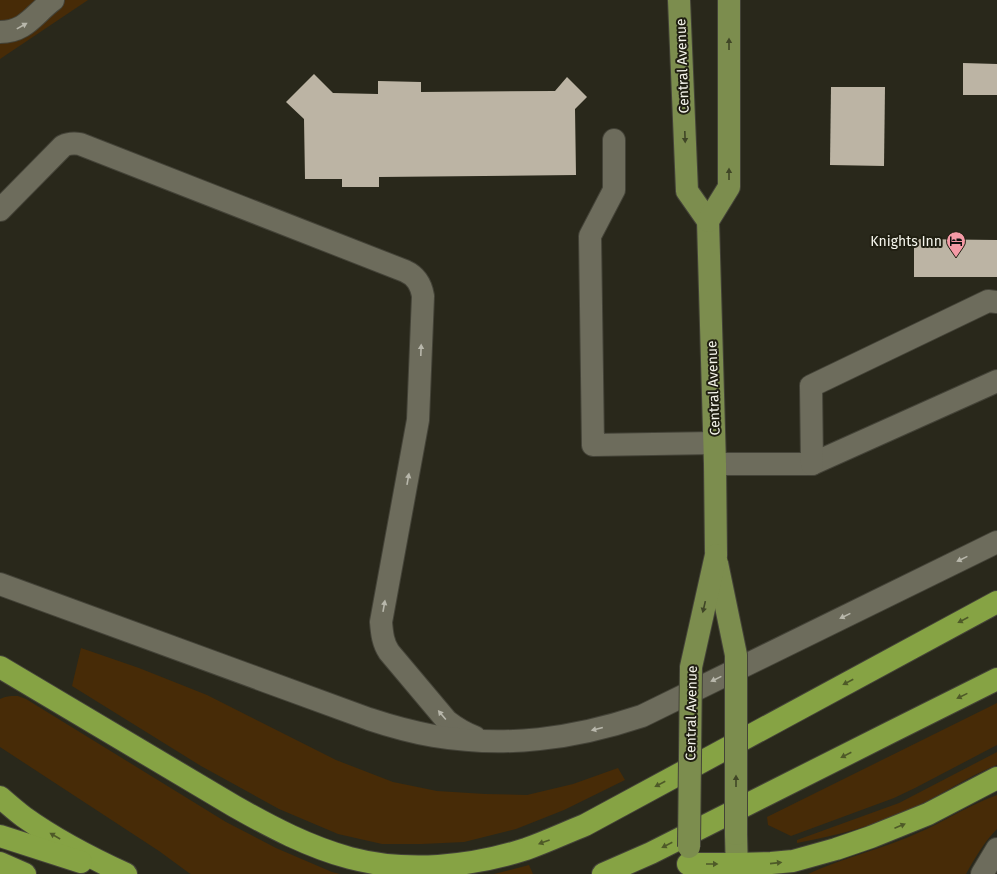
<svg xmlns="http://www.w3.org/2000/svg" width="997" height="874" font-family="'Fira Sans',sans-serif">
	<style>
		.green { fill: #472b07 }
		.building { fill: #bcb4a4 }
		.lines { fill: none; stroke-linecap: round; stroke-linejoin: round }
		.minor-casing { stroke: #444338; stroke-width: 24 }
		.major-casing { stroke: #444338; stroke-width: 24 }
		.highway-casing { stroke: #444338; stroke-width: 24 }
		.minor { stroke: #6d6c5c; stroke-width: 22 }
		.major { stroke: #7c8d4e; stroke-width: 22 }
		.highway { stroke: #86a344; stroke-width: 22 }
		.major-bridge-casing { stroke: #444338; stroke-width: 24; stroke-linecap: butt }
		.major-bridge { stroke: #7c8d4e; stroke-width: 22 }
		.oneway { fill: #b8b7ab }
		.oneway2 { fill: #404627 }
		.oneway3 { fill: #4e5a28 }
		.labels { text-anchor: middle; stroke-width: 4; stroke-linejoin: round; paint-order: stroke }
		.street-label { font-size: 14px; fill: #f5f5ec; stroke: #201f12 }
		.poi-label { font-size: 14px; fill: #f5f5ec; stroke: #201f12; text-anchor: end }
	</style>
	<rect width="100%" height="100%" fill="#29281b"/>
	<g class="green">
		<polygon points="0,0 88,0 0,59"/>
		<polygon points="81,648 139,668 207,695 336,760 393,782 437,791 485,794 527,795 573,784 618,768 625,780 564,810 516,829 464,842 422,844 382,844 338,834 279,809 201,766 72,686"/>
		<polygon points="11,696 18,696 26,699 226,822 276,848 332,872 340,874 191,874 189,873 159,851 0,747 0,699 5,697"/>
		<polygon points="997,703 997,745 915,788 894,798 791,836 768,825 767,817"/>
		<path d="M997,752V765C968,776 942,795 913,808C876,826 837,835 797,843V840L899,803Z"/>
		<path d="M997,795V829C984,842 975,858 966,874H808C844,857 884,849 920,832C930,828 940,822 950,817C965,809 981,801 997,795Z"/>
		<polygon points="529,865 533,874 494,874"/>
	</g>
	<g class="building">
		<polygon points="963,63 997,64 997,95 963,95"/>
		<polygon points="314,74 333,93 378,94 378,81 421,82 421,92 555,91 567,77 587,97 575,109 576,175 379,177 379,187 342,187 342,179 305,179 304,119 286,102"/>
		<polygon points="831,87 885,87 884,166 830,165"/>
		<polygon points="914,239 997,240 997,277 914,277"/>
	</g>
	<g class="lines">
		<defs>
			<g id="minor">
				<path d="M0,32C26,32 34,14 53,0"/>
				<polyline points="614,140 614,190 590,236 593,445 714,443"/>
				<path d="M0,210L63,146C69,143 74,143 80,144L405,271C416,276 421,284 423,296L418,420L381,622C382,634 383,643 389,652L447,721C456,728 464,733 475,737"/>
				<polyline points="715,464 812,464 997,381"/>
				<polyline points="812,464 811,386 988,301 997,302"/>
				<path d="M0,584L369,719C390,726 412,732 434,736C506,748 573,739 642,716L997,542"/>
				<polyline points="982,874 997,849"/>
			</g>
			<g id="major">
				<polyline points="679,0 687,191 708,221 715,464 716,555"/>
				<polyline points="708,221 729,187 729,0"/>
				<polyline points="736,834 737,874"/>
			</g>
			<g id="highway">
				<path d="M0,667L234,806C271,827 309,847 350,858C407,873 470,867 526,849C546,842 565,833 585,825L997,602"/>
				<path d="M0,797C8,804 16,811 24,817C56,840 91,858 126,874"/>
				<polyline points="0,836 81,862"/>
				<polyline points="0,863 25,874"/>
				<polyline points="688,864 737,864 771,863 793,861 836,849 871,837 928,814 997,778"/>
				<polyline points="603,874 651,853 891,732 997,679"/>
			</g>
		</defs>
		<use href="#minor" class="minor-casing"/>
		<use href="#major" class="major-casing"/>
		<use href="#highway" class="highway-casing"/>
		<use href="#minor" class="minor"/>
		<use href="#major" class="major"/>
		<use href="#highway" class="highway"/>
		<defs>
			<g id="major-bridge">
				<polyline points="717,563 736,655 736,834"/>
				<polyline points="689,847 691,667 716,555"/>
			</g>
		</defs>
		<use href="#major-bridge" class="major-bridge-casing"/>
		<use href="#major-bridge" class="major-bridge"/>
	</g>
	<defs><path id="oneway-solid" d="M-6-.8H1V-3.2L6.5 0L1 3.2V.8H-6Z"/></defs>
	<g class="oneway">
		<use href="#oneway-solid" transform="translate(22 26) rotate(-29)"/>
		<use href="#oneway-solid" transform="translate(421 350) rotate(-88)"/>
		<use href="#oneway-solid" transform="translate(408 479) rotate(-80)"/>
		<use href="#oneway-solid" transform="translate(962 559) rotate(154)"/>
		<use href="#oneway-solid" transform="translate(384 606) rotate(-80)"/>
		<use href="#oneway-solid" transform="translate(845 616) rotate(154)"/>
		<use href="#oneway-solid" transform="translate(716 679) rotate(154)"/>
		<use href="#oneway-solid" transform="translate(442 715) rotate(-130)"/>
		<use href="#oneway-solid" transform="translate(597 729) rotate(166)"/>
	</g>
	<g class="oneway2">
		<use href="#oneway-solid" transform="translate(729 44) rotate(-90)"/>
		<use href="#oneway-solid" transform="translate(685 137) rotate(88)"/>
		<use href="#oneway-solid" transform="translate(729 174) rotate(-90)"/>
		<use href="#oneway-solid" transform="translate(704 607) rotate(103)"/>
		<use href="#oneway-solid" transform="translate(736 781) rotate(-90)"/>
	</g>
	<g class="oneway3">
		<use href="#oneway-solid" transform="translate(963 620) rotate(152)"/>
		<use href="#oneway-solid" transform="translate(848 682) rotate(152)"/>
		<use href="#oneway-solid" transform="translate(962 696) rotate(154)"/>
		<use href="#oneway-solid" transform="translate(846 755) rotate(153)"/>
		<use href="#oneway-solid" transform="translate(660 784) rotate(152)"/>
		<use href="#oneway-solid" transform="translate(900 826) rotate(-23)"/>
		<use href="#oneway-solid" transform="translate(55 836) rotate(-150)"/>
		<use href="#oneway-solid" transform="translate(544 842) rotate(160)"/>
		<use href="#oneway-solid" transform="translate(667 845) rotate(153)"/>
		<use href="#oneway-solid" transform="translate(776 863) rotate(-6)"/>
		<use href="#oneway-solid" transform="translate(712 864)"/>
	</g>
	<defs>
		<symbol id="hotel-pin" viewBox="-11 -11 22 30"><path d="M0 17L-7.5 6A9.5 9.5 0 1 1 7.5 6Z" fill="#f49aa6" stroke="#201f12"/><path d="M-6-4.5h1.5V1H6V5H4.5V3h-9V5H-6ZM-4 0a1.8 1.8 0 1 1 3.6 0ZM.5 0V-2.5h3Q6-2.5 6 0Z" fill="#111"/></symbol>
	</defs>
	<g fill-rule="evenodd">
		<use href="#hotel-pin" x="945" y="230" width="22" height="30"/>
	</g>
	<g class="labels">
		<g class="street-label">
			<text transform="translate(682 66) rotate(-92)" y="5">Central Avenue</text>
			<text transform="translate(713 388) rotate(-92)" y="5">Central Avenue</text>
			<text transform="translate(691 713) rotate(-89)" y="5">Central Avenue</text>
		</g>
		<g class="poi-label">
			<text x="942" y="246">Knights Inn</text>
		</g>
	</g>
</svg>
